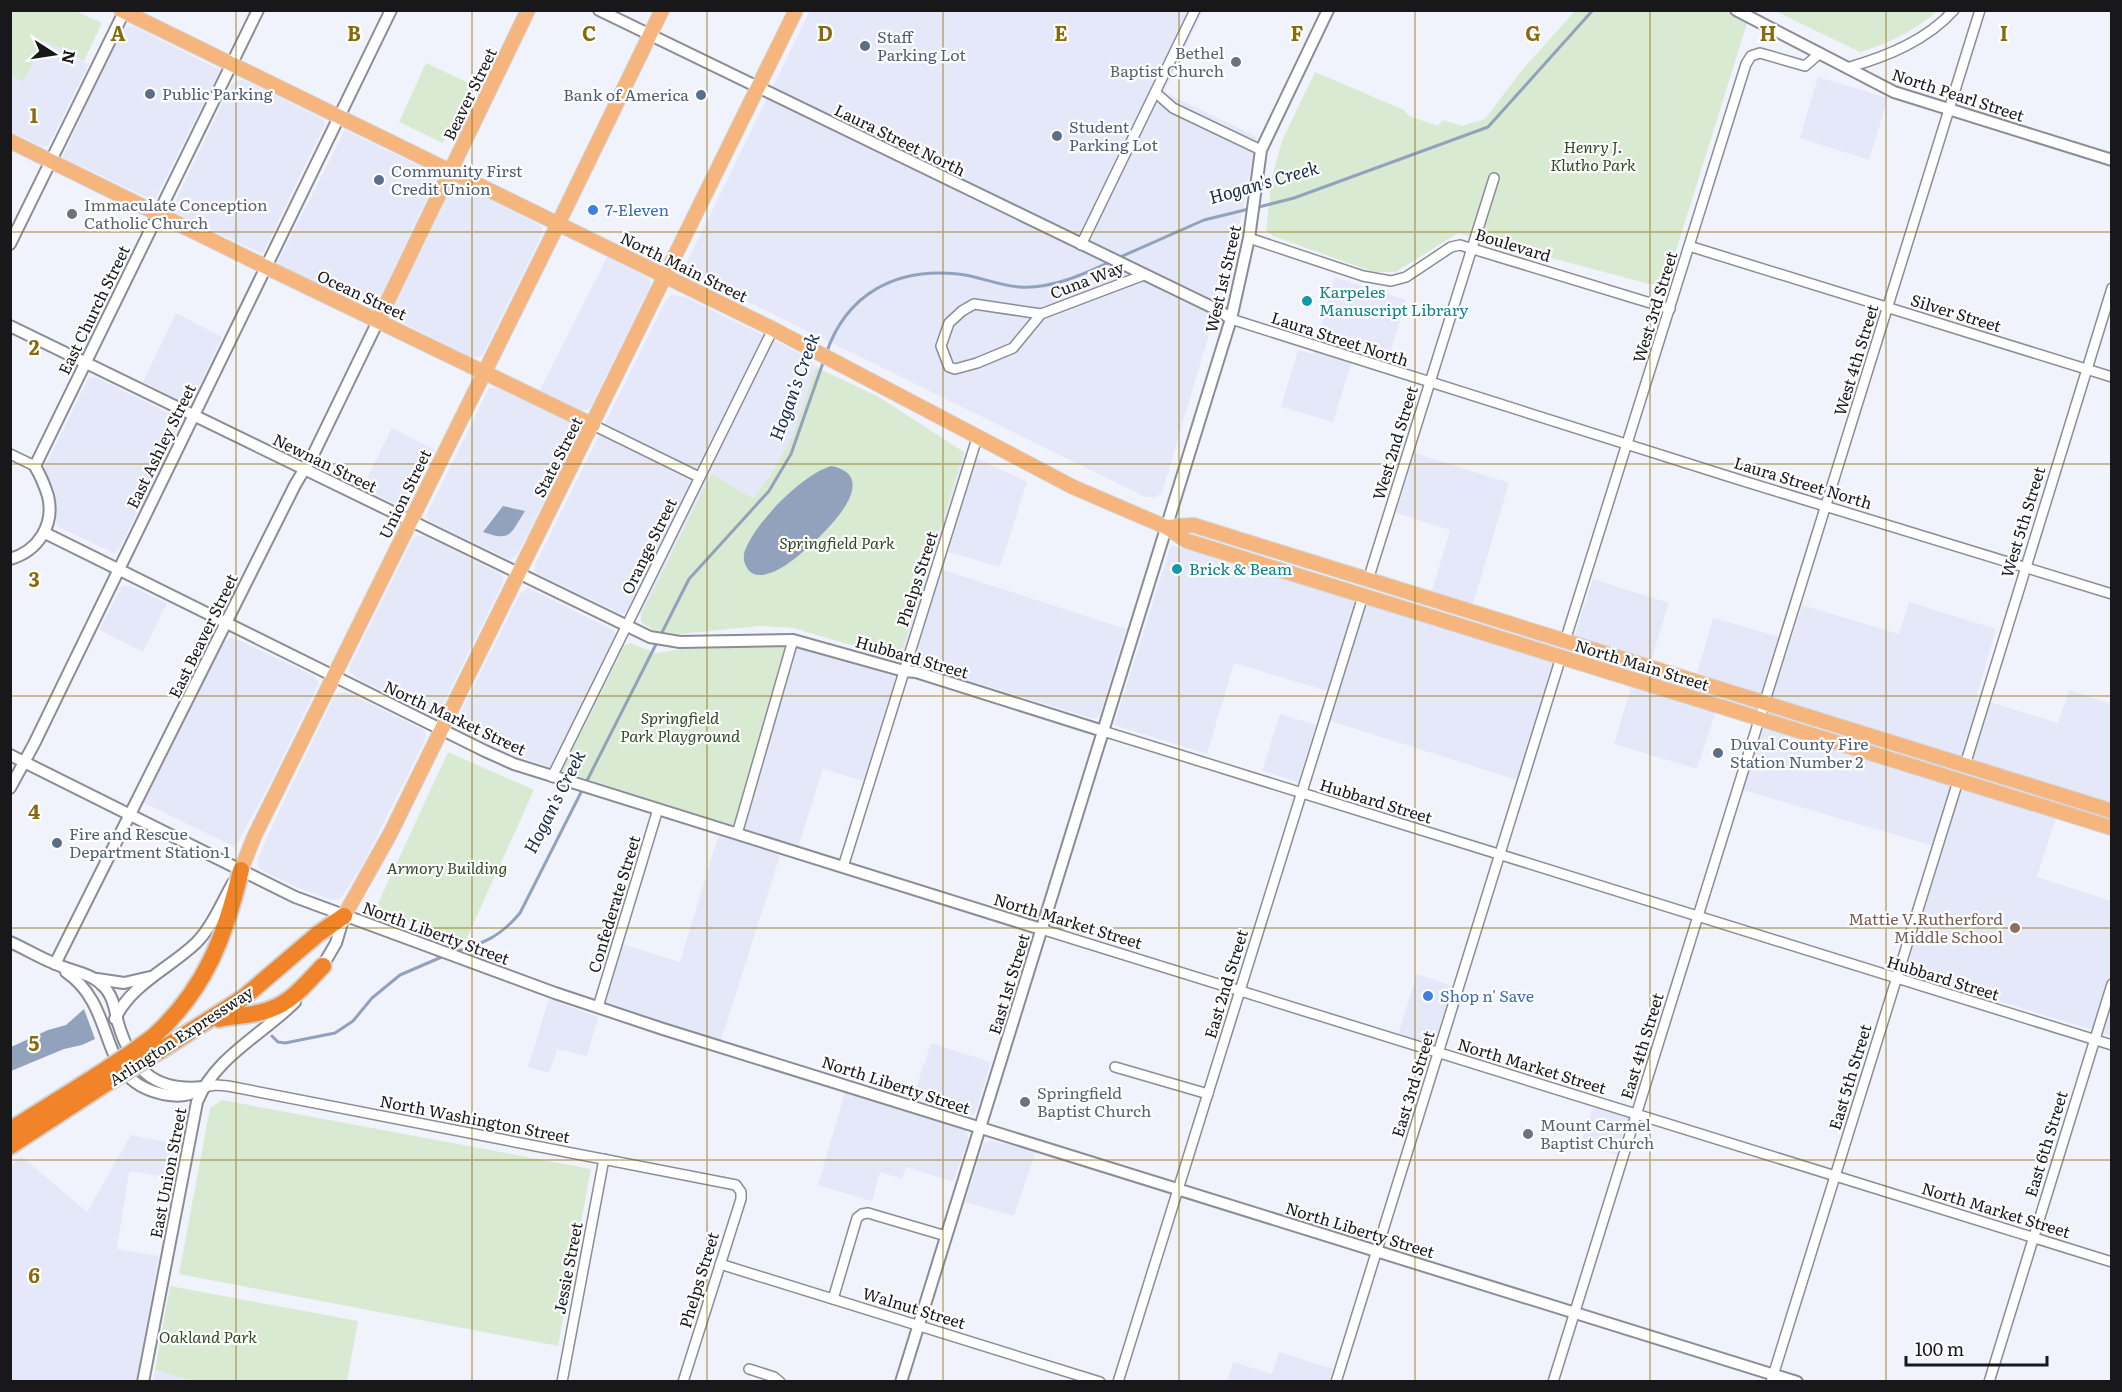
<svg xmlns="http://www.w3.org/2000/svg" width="2122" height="1392" font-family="Literata,serif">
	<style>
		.built { fill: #e5e8f8 }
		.green { fill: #d9ead2 }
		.water { fill: #92a2bc }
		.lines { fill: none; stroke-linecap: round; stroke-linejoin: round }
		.stream { stroke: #92a2bc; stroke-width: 3 }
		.minor-casing { stroke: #8b8d95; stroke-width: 12 }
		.tertiary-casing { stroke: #8b8d95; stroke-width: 14 }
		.primary-casing { stroke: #d1d1d1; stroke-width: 16 }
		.motorway-casing { stroke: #d1d1d1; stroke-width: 20 }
		.minor { stroke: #fff; stroke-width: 9 }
		.tertiary { stroke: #fff; stroke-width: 10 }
		.primary { stroke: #f7b57e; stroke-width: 14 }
		.motorway { stroke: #f18428; stroke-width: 16 }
		.motorway-bridge-casing { stroke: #d1d1d1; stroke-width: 20; stroke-linecap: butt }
		.motorway-bridge { stroke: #f18428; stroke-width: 16 }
		.grid { fill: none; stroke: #886b09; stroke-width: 1.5; stroke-opacity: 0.55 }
		.service-dot { fill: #5c6f8a; stroke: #fff; stroke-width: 2 }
		.worship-dot { fill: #6b7280; stroke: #fff; stroke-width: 2 }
		.shop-dot { fill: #3f7fe0; stroke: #fff; stroke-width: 2 }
		.culture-dot { fill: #0f9aa8; stroke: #fff; stroke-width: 2 }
		.education-dot { fill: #8d6e63; stroke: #fff; stroke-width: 2 }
		.labels { text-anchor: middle; stroke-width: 4.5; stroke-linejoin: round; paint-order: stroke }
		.service-label { font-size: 16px; fill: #4e5e75; stroke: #fff; text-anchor: start }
		.worship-label { font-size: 16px; fill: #5b616d; stroke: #fff; text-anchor: start }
		.street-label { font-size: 16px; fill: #18181b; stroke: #fff }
		.park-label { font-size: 16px; font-style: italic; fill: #2e4a23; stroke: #fff }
		.shop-label { font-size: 16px; fill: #366cbe; stroke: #fff; text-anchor: start }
		.culture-label { font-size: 16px; fill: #0d838f; stroke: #fff; text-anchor: start }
		.education-label { font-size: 16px; fill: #785e54; stroke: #fff; text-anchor: end }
		.water-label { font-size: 18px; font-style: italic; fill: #142a4d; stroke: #fff }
		.grid-label { font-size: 20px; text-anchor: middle; font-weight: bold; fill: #886b09; stroke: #fff; stroke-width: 4.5; stroke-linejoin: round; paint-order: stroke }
	</style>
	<rect width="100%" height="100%" fill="#f1f3fc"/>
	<g class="built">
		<polygon points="810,11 1203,11 1164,92 1257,137 1235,247 1162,493 1155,497 1145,497 683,270"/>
		<polygon points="127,26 135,27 218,69 219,72 155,199 150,199 64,158 63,156 121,30"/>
		<polygon points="44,41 89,64 48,146 41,146 11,132 10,75 23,81"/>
		<polygon points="1818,77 1888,98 1869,160 1800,138"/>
		<polygon points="243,80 323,119 325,124 263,253 261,253 177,214 173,210 174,204 231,85 236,81"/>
		<polygon points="345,130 432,172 436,179 378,302 373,307 367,306 279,265 278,262"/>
		<polygon points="455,186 462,186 538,224 542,228 542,234 483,354 479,357 471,357 397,320 393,315 394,308 450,191"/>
		<polygon points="607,257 647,277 650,282 650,287 591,406 586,410 580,410 540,390"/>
		<polygon points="1335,277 1406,300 1388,361 1355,351 1333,422 1281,407 1298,350 1313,354"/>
		<polygon points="672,295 685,297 775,341 809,358 816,367 792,437 770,476 753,498 711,474 641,615 620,613 538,574 535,570 535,565 666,300"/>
		<polygon points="176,313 222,337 194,396 188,402 183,402 143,382"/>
		<polygon points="95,377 177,417 179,422 179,427 119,549 114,553 58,527 55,518 54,496 44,475 44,469 87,381 89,378"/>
		<polygon points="489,388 497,388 572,424 576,427 577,436 517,555 510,560 429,521 426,516"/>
		<polygon points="392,428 435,450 406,506 400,506 362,488"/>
		<polygon points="964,452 1027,482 1000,567 934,548"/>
		<polygon points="1415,453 1509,483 1473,604 1432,591 1450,530 1396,513"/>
		<polygon points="416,536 425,536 499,573 503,577 503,583 440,710 435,714 430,714 358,679 350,672 350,666 412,540"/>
		<polygon points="1171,545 1209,556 1214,554 1554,660 1517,780 1318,717 1327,691 1234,663 1207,754 1114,725"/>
		<polygon points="928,565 1126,629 1100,714 1097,718 1091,718 899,659"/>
		<polygon points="1593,579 1669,603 1650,663 1574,638"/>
		<polygon points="122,586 130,586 167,603 143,652 99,630"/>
		<polygon points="528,588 613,630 625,645 562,771 513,754 458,726 458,718 520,594"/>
		<polygon points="1909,602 1996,629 1976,698 2058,723 2069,690 2111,704 2111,806 1696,677 1713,618 1791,640 1802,605 1899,634"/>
		<polygon points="232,637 314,676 319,683 268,787 235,847 144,803 224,642"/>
		<polygon points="797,647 896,677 863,781 823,769 798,847 734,826 785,648"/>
		<polygon points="1632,685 1716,711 1697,769 1614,744"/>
		<polygon points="346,692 423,730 426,735 423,744 361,868 340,899 332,900 296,887 260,869 257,861 274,822 334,697 339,693"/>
		<polygon points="1280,714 1316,725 1298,782 1262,771"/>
		<polygon points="1764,726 2056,817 2037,877 2111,901 2111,1036 1905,972 1943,849 1743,790"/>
		<polygon points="719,833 781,852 721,1041 603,1003 622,944 680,962"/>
		<polygon points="1417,974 1452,986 1434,1046 1398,1035"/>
		<polygon points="549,999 598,1017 587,1056 557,1049 549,1073 528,1067"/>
		<polygon points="931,1043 991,1062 976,1111 973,1115 969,1115 913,1097"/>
		<polygon points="845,1092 963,1129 967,1133 968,1140 953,1182 906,1167 902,1179 880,1172 872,1201 818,1185"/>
		<polygon points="1593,1106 1629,1118 1617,1155 1581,1144"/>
		<polygon points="131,1135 180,1145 173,1178 129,1171 117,1249 159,1256 136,1381 11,1381 11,1166 21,1156 87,1212"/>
		<polygon points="990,1141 1018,1146 1036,1151 1014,1216 965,1202 984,1143"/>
		<polygon points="1279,1352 1333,1369 1329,1381 1227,1381 1233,1362 1272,1374"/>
		<polygon points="155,1370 193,1381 153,1381"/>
	</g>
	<g class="green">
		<polygon points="10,11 76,11 102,23 84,61 44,41 23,82 11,75"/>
		<polygon points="1575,11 1751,11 1669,273 1661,285 1649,284 1458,233 1396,272 1373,272 1273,236 1266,230 1272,177 1282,141 1315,72 1404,110 1409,116 1438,126 1443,120 1462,126 1485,119 1522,70"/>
		<path d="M1775,11H1937C1914,31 1890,43 1860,52Z"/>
		<polygon points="426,63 471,84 443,143 399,122"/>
		<polygon points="816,367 879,397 964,452 899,659 793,628 760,626 679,634 654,630 641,622 641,615 711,474 753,498 770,476 792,437"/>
		<polygon points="630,643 656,653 682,649 776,646 785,648 734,826 562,771 625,645"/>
		<polygon points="448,752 534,790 464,944 376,908"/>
		<polygon points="222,1100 591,1169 558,1346 179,1274 210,1108"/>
		<polygon points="170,1286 358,1321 347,1381 193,1381 155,1370"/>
	</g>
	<g class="water">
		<path d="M831,466C892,478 807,551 786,565C775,572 754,583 746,566C743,560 743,554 746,548C758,520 802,475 831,466Z"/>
		<path d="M503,506L525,511C510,534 512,542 483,532Z"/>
		<polygon points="84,1009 95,1039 82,1045 64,1049 11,1071 11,1047 48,1030 66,1025"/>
	</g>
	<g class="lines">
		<g class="stream">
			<polyline points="1255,208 1294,198 1488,127 1593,10"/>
			<polyline points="1118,258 1204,220 1249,209"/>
			<path d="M826,354C846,294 896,267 958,274C979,276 999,286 1020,287C1052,289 1084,274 1112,261"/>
			<path d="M455,952C484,943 500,937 520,913L689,579L769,491L791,454L824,360"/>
			<polyline points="272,1036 278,1042 285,1043 335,1033 353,1021 372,998 400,975 444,956"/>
		</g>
		<defs>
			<g id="minor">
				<path d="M1850,67C1888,56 1927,40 1954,10"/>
				<polyline points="1156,93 1173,108 1261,150"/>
				<polyline points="1249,238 1363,276 1391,281 1406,277 1451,247 1460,245 1670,309"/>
				<polyline points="1081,245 1195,10"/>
				<polyline points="1689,246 2112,377"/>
				<polyline points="1041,314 974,304 962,311 949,323 941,346 949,367 955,369 977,363 1013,348 1041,314 1144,275"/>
				<polyline points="1231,319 1740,480 2112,594"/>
				<polyline points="593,425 699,477"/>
				<polyline points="10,454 35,466"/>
				<polyline points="1368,580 1494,178"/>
				<polyline points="1565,641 1746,64 1751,56 1760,53 1805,66 1820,53"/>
				<polyline points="1103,731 2112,1045"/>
				<polyline points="1965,765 2112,288"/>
				<polyline points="552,777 773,329"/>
				<polyline points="737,834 793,640"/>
				<polyline points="843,867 977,438"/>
				<polyline points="1041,929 2112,1262"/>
				<polyline points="598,1007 658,809"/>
				<polyline points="1115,1067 1208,1094"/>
				<polyline points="203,1087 216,1085 228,1086 736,1185 741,1192 741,1199 683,1382"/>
				<polyline points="720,1264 1100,1382"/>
				<polyline points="833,1299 857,1218 862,1214 868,1213 946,1236"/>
				<polyline points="749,1369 774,1377 780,1382"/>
				<polyline points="562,1382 604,1159"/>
				<polyline points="1118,1382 1363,596"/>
				<polyline points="1336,1382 1561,657"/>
				<polyline points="1553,1382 1980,10"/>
				<polyline points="1771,1382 1958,781"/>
				<polyline points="1989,1382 2112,984"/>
			</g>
			<g id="tertiary">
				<polyline points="599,10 1220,311 1231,319"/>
				<polyline points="1736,10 1894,92 2112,160"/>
				<polyline points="10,244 125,10"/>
				<polyline points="10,326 650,637 680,642 793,640 904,671 916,672 1103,731"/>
				<polyline points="45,533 485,751 514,764 1041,929"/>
				<path d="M10,559C38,551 55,525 48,496C45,486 40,475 35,466L258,10"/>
				<polyline points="10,755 295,897 555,993 663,1029 1797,1382"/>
				<polyline points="10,788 34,744 391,10"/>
				<path d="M10,942C26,949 40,958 56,964C70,971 91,973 102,985C113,994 115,1010 118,1023C132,1069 153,1092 203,1087"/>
				<polyline points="55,964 295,485 314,453 378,321"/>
				<path d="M66,972C120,1009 94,1080 163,1094C175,1096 184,1097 195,1092"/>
				<polyline points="319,972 336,943 344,916"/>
				<polyline points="97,979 124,983 150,977"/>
				<path d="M115,1019C130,985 170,968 196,943C212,927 222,902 233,883"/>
				<path d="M143,1382L197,1102C214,1058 263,1034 295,1002"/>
				<polyline points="901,1382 1231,319 1249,238 1261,150 1328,10"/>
			</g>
			<g id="primary">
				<polyline points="121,10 773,329 1073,487 1166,527 1187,541 2112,828"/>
				<polyline points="10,141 266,267 593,425"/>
				<polyline points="378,321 528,10"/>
				<polyline points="1166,527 1193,525 2112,811"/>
				<polyline points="241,870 254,837 558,224 662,10"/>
				<polyline points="344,916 390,834 796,10"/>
			</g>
			<g id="motorway">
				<path d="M219,1019C236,1015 255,1016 271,1009C292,1002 308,981 323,966"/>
				<path d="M153,1037C205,990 225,937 241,870"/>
				<polyline points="161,1050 243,998 318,934 344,916"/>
				<polyline points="10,1130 96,1076"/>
				<polyline points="10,1146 102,1086"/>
			</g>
		</defs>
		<use href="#minor" class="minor-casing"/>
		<use href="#tertiary" class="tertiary-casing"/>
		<use href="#primary" class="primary-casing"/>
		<use href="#motorway" class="motorway-casing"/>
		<use href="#minor" class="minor"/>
		<use href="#tertiary" class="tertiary"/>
		<use href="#primary" class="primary"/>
		<use href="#motorway" class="motorway"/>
		<defs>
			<g id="motorway-bridge">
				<polyline points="96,1076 131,1053 153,1037"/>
				<polyline points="102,1086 161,1050"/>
			</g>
		</defs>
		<use href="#motorway-bridge" class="motorway-bridge-casing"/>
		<use href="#motorway-bridge" class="motorway-bridge"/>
	</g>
	<path class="grid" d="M236,10V1382M472,10V1382M707,10V1382M943,10V1382M1179,10V1382M1415,10V1382M1650,10V1382M1886,10V1382M10,232H2112M10,464H2112M10,696H2112M10,928H2112M10,1160H2112"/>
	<g class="service-dot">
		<circle cx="865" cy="46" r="6"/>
		<circle cx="150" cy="94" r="6"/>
		<circle cx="701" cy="95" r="6"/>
		<circle cx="1057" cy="136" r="6"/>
		<circle cx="379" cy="180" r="6"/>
		<circle cx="1718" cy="753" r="6"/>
		<circle cx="57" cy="843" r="6"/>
	</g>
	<g class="worship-dot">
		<circle cx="1236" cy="62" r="6"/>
		<circle cx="72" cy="214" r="6"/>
		<circle cx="1025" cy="1102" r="6"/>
		<circle cx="1528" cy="1134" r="6"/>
	</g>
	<g class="shop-dot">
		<circle cx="593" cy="210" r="6"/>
		<circle cx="1428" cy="996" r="6"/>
	</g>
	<g class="culture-dot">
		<circle cx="1307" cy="301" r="6"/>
		<circle cx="1177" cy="569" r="6"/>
	</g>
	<circle class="education-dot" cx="2015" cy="928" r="6"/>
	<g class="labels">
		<g class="service-label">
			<text x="877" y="43">Staff<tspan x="877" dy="18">Parking Lot</tspan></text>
			<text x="162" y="100">Public Parking</text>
			<text x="689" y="101" text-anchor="end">Bank of America</text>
			<text x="1069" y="133">Student<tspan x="1069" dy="18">Parking Lot</tspan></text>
			<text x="391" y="177">Community First<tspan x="391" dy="18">Credit Union</tspan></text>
			<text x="1730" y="750">Duval County Fire<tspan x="1730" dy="18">Station Number 2</tspan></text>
			<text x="69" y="840">Fire and Rescue<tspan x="69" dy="18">Department Station 1</tspan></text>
		</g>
		<g class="worship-label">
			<text x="1224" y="59" text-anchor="end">Bethel<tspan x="1224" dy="18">Baptist Church</tspan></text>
			<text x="84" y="211">Immaculate Conception<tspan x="84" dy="18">Catholic Church</tspan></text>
			<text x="1037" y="1099">Springfield<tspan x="1037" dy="18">Baptist Church</tspan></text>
			<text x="1540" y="1131">Mount Carmel<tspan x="1540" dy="18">Baptist Church</tspan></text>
		</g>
		<g class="street-label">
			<text transform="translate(470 94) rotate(-64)" y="6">Beaver Street</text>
			<text transform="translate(1958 95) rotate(18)" y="6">North Pearl Street</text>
			<text transform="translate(900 140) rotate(26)" y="6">Laura Street North</text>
			<text transform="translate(1513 245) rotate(17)" y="6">Boulevard</text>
			<text transform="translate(684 267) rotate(26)" y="6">North Main Street</text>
			<text transform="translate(1223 279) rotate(-77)" y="6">West 1st Street</text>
			<text transform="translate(1087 280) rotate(-21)" y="6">Cuna Way</text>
			<text transform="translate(362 295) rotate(25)" y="6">Ocean Street</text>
			<text transform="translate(1655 307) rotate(-73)" y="6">West 3rd Street</text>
			<text transform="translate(94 310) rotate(-64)" y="6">East Church Street</text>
			<text transform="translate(1956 313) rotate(17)" y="6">Silver Street</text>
			<text transform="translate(1340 339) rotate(18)" y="6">Laura Street North</text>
			<text transform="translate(1856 360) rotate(-73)" y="6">West 4th Street</text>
			<text transform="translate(1395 443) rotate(-73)" y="6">West 2nd Street</text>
			<text transform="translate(161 446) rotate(-64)" y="6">East Ashley Street</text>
			<text transform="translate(558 457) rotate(-63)" y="6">State Street</text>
			<text transform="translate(325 463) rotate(26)" y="6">Newnan Street</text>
			<text transform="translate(1803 483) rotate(17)" y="6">Laura Street North</text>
			<text transform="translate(405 494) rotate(-64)" y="6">Union Street</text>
			<text transform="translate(2023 522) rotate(-73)" y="6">West 5th Street</text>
			<text transform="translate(649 546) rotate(-64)" y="6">Orange Street</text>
			<text transform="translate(917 579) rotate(-72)" y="6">Phelps Street</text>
			<text transform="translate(203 636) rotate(-64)" y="6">East Beaver Street</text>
			<text transform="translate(912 657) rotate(16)" y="6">Hubbard Street</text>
			<text transform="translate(1642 665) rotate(17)" y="6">North Main Street</text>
			<text transform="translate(455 718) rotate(25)" y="6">North Market Street</text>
			<text transform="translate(1376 801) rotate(17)" y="6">Hubbard Street</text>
			<text transform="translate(614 904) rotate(-73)" y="6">Confederate Street</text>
			<text transform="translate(1068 921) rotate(17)" y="6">North Market Street</text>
			<text transform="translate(436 933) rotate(20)" y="6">North Liberty Street</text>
			<text transform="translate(1943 978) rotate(17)" y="6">Hubbard Street</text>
			<text transform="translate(1009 984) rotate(-73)" y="6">East 1st Street</text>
			<text transform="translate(1226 984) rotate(-73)" y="6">East 2nd Street</text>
			<text transform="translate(181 1036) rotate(-33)" y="6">Arlington Expressway</text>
			<text transform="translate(1642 1046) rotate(-73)" y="6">East 4th Street</text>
			<text transform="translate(1532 1066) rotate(17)" y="6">North Market Street</text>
			<text transform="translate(1850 1077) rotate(-73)" y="6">East 5th Street</text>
			<text transform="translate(1413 1084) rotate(-73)" y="6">East 3rd Street</text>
			<text transform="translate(896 1085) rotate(18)" y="6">North Liberty Street</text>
			<text transform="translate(475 1119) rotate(11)" y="6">North Washington Street</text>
			<text transform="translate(2046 1144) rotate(-73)" y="6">East 6th Street</text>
			<text transform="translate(168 1173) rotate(-79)" y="6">East Union Street</text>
			<text transform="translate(1996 1210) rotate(17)" y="6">North Market Street</text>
			<text transform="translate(1360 1230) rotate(17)" y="6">North Liberty Street</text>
			<text transform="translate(568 1268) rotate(-79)" y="6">Jessie Street</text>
			<text transform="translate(699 1280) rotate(-73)" y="6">Phelps Street</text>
			<text transform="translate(914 1308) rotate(17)" y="6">Walnut Street</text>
		</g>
		<g class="park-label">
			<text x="1593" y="153">Henry J.<tspan x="1593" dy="18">Klutho Park</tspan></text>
			<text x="837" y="549">Springfield Park</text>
			<text x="680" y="724">Springfield<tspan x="680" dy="18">Park Playground</tspan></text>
			<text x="447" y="874">Armory Building</text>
			<text x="208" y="1343">Oakland Park</text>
		</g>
		<g class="shop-label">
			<text x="605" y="216">7-Eleven</text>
			<text x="1440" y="1002">Shop n' Save</text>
		</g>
		<g class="culture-label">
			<text x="1319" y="298">Karpeles<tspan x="1319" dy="18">Manuscript Library</tspan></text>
			<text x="1189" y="575">Brick &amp; Beam</text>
		</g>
		<g class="education-label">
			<text x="2003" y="925">Mattie V.Rutherford<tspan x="2003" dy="18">Middle School</tspan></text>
		</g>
		<g class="water-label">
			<text transform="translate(1264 183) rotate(-16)" y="6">Hogan's Creek</text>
			<text transform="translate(795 387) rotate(-70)" y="6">Hogan's Creek</text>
			<text transform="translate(555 802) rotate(-63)" y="6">Hogan's Creek</text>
		</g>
	</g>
	<g class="grid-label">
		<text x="118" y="41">A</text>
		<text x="354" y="41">B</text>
		<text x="589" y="41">C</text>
		<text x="825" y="41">D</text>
		<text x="1061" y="41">E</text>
		<text x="1297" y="41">F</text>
		<text x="1533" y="41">G</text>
		<text x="1768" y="41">H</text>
		<text x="2004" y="41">I</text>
		<text x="34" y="123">1</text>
		<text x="34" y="355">2</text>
		<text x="34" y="587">3</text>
		<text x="34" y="819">4</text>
		<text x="34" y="1051">5</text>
		<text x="34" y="1283">6</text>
	</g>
	<rect width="2122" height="1392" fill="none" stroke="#18181b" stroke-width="24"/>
	<g transform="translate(54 54) rotate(102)" stroke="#ffffff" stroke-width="4.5" paint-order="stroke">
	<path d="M0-4.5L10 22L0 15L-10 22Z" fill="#18181b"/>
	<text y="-9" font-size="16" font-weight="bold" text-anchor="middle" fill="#18181b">N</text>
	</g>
	<path d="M1906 1356v9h141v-9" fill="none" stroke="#18181b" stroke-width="3"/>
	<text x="1915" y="1356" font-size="18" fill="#18181b" stroke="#ffffff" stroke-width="4.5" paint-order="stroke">100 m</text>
</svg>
